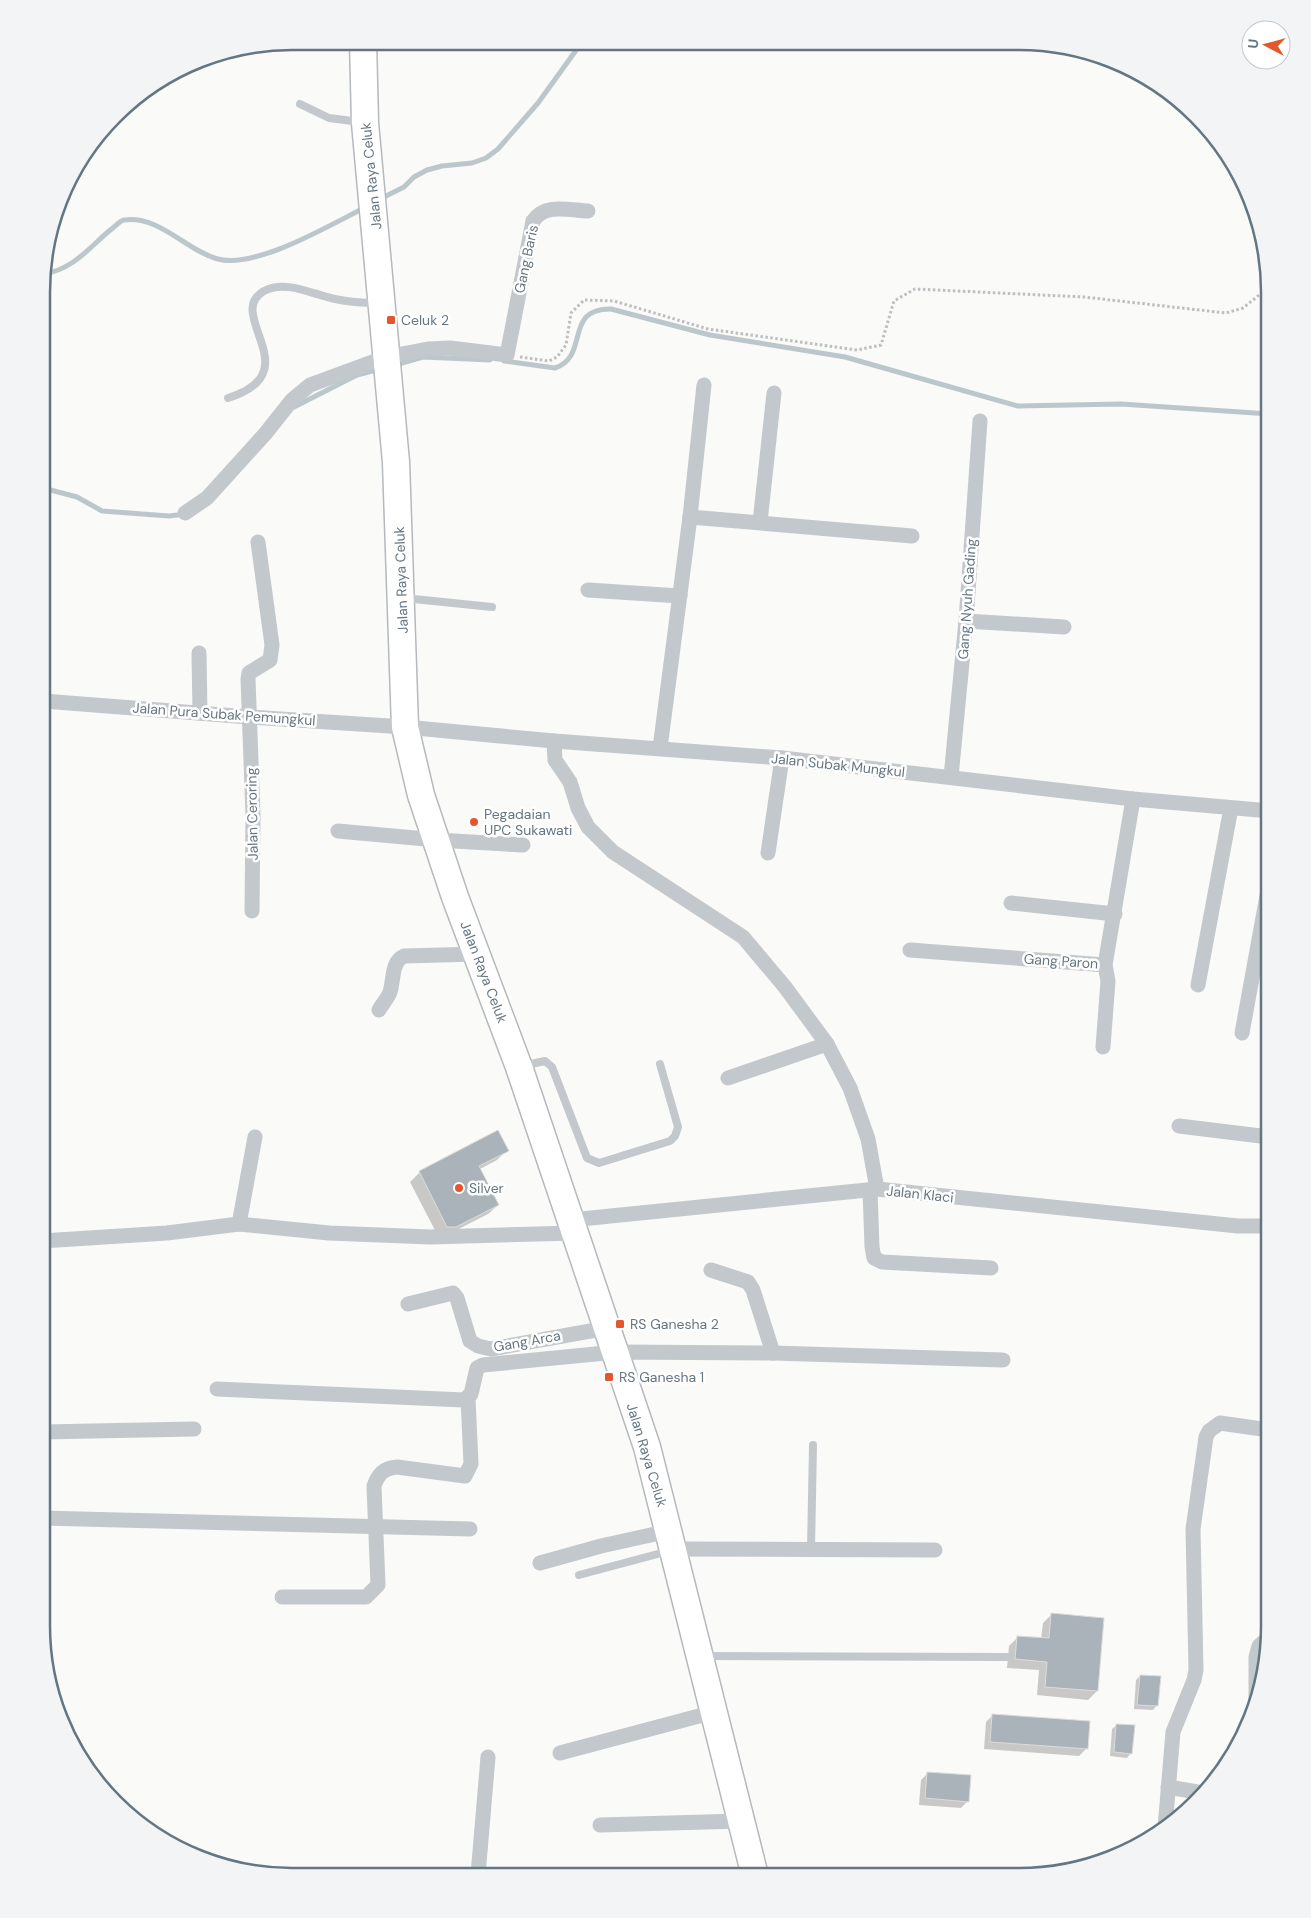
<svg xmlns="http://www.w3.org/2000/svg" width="1311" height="1918" font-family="'DM Sans',sans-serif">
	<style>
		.shadow { fill: #0003 }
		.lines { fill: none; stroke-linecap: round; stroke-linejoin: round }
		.stream { stroke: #bbc7cb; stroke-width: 5 }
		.building { fill: #aab3b9; stroke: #dcdcda }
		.trunk-casing { stroke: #b4b9bd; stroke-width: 29 }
		.path { stroke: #bbbfc2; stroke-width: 3; stroke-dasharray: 2.5 2.5; stroke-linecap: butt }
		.service { stroke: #c3c8cc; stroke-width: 8 }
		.minor { stroke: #c3c8cc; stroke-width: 15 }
		.trunk { stroke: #fff; stroke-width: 26 }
		.poi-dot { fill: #e4572e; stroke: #fff; stroke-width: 2 }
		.labels { text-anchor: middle; stroke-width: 5; stroke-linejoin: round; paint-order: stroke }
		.street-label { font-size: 14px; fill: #657683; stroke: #fff }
		.poi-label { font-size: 14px; fill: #657683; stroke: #fff; text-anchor: start }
		.rim { fill: none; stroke: #657683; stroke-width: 2.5 }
	</style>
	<rect width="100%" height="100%" fill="#fafaf8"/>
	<g class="shadow">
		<polygon points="498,1132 507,1150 497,1160 480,1169 498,1205 488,1214 445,1236 438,1236 410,1182 420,1172"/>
		<polygon points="1052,1614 1097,1691 1088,1700 1037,1695 1039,1670 1007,1668 1009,1646 1018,1637 1041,1639 1043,1623"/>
		<polygon points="1140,1676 1157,1705 1153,1710 1134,1709 1136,1680"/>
		<polygon points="993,1715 1087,1748 1079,1756 984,1749 986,1722"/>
		<polygon points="1117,1725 1131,1753 1127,1758 1110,1756 1112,1729"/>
		<polygon points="928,1773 968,1801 961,1808 919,1805 921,1780"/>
	</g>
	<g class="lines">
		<g class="stream">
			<polyline points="380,199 404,187 414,177 427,170 442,166 472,163 486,158 498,149 538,103 582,42"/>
			<path d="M43,274C72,270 88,249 109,231C114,228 119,221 124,220C159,215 187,251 218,259C256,269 330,225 364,208"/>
			<path d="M504,361L555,368C590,357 563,308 611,309L710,335L845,357L1018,406L1121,404L1270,414"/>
			<polyline points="395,365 423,357 490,360"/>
			<polyline points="294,407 357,375 380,369"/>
			<polyline points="43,488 77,497 102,511 169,516 185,514"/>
		</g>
	</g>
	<g class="building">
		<polygon points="498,1130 509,1151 479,1166 499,1205 456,1227 447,1227 419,1171"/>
		<polygon points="1051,1613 1104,1618 1098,1691 1045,1687 1047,1662 1015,1659 1017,1636 1049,1638"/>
		<polygon points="1140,1675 1161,1676 1158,1706 1137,1705"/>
		<polygon points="992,1714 1090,1721 1088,1749 990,1742"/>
		<polygon points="1116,1724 1135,1725 1132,1754 1114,1752"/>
		<polygon points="927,1772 971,1775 969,1802 925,1798"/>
	</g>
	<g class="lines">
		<defs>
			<polyline id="trunk" points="363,41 365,123 396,462 405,727 421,795 455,897 519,1067 647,1447 755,1876"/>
		</defs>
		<use href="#trunk" class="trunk-casing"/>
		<polyline class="path" points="520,357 549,361 557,357 566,345 571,313 584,300 614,301 708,329 857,350 881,345 894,301 915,289 1084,297 1226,313 1243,308 1269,287"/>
		<g class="service">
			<polyline points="300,104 329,118 360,122"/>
			<path d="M228,398C311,372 223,314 264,291C285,279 314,295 335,299C349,302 363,303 377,303"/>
			<polyline points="404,598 492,607"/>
			<polyline points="522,1066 545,1061 552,1067 587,1158 599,1163 670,1141 675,1136 678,1127 660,1064"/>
			<polyline points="811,1549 813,1445"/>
			<polyline points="579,1575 669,1551"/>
			<polyline points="703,1656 1008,1657"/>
		</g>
		<g class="minor">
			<path d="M185,513L207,498L265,434L292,400L310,385L386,357L428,349L450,348L507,355L533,221C545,203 568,210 588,211"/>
			<polyline points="690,517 912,536"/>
			<polyline points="760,522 774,393"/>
			<polyline points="588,590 680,596"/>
			<polyline points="966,621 1064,627"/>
			<polyline points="199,653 200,713"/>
			<polyline points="43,701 249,717 405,727 554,741 782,758 1133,799 1270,811"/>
			<polyline points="554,741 555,760 570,782 578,808 588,827 613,852 743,937 785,987 827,1044 850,1088 868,1139 877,1189"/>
			<polyline points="660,748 690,517 704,385"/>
			<polyline points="951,777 966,621 980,421"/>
			<polyline points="338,831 437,840 523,845"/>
			<polyline points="768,853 782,758"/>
			<polyline points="1011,903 1115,914"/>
			<polyline points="252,911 253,815 248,679 249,673 270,660 272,645 258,542"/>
			<polyline points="910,950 1105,965"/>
			<polyline points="1198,985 1231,808"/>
			<path d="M379,1010C382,1004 388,998 390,992C394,980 391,962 404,956L478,954"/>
			<polyline points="1242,1033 1270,879"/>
			<polyline points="1103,1047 1108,981 1105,965 1133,799"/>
			<polyline points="728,1078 827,1044"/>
			<polyline points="1179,1126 1269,1137"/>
			<polyline points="870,1190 872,1247 874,1258 882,1262 991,1268"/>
			<polyline points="571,1220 877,1189 1238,1226 1269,1226"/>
			<polyline points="239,1224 255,1137"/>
			<polyline points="42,1241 167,1233 239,1224 329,1233 430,1237 575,1233"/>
			<polyline points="711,1270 748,1282 753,1290 773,1353"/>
			<polyline points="408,1304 453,1293 457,1298 470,1341 478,1346 491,1349 607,1328"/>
			<polyline points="217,1389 464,1400 471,1394 477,1368 483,1365 616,1352 773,1353 1003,1360"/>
			<polyline points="42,1432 194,1429"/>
			<polyline points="41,1518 470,1529"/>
			<polyline points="674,1549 935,1550"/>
			<polyline points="540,1563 601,1546 669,1531"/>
			<path d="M282,1597H366L378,1585L374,1486C378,1474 384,1468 397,1467L465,1476L471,1464L468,1398"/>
			<polyline points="1256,1706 1256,1657 1259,1646 1269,1637"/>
			<polyline points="560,1753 714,1712"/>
			<polyline points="1168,1787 1203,1793"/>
			<polyline points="600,1825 741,1821"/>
			<polyline points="1165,1828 1173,1732 1194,1680 1196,1670 1193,1529 1206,1437 1209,1431 1220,1423 1269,1430"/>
			<polyline points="478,1875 488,1757"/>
		</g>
		<use href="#trunk" class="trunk"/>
	</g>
	<g class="poi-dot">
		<rect x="386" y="315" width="10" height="10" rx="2.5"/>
		<circle cx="474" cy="822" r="5"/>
		<circle cx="459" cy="1188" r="5"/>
		<rect x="615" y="1319" width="10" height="10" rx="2.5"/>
		<rect x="604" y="1372" width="10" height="10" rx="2.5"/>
	</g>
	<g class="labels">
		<g class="street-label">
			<text transform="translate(371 176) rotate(-96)" y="5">Jalan Raya Celuk</text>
			<text transform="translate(526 259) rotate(-78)" y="5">Gang Baris</text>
			<text transform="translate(401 580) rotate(-92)" y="5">Jalan Raya Celuk</text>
			<text transform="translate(967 599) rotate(-86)" y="5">Gang Nyuh Gading</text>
			<text transform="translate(224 714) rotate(4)" y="5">Jalan Pura Subak Pemungkul</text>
			<text transform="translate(838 765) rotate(6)" y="5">Jalan Subak Mungkul</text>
			<text transform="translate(252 814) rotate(-91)" y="5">Jalan Ceroring</text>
			<text transform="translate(1061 961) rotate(4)" y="5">Gang Paron</text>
			<text transform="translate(484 972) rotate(69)" y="5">Jalan Raya Celuk</text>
			<text transform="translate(920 1194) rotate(6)" y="5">Jalan Klaci</text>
			<text transform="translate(527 1341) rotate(-10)" y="5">Gang Arca</text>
			<text transform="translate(647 1455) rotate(73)" y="5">Jalan Raya Celuk</text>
		</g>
		<g class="poi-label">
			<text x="401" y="325">Celuk 2</text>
			<text x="484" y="819">Pegadaian<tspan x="484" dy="16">UPC Sukawati</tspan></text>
			<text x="469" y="1193">Silver</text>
			<text x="630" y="1329">RS Ganesha 2</text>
			<text x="619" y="1382">RS Ganesha 1</text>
		</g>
	</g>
	<path d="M0 0H1311V1918H0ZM292 50H1019A242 242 0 0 1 1261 292V1626A242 242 0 0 1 1019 1868H292A242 242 0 0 1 50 1626V292A242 242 0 0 1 292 50Z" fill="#f3f4f5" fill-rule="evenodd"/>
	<path class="rim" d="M292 50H1019A242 242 0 0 1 1261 292V1626A242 242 0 0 1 1019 1868H292A242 242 0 0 1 50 1626V292A242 242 0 0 1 292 50Z"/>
	<g transform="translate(1266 45) rotate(276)"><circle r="24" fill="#ffffff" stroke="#c1c8cd"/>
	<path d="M0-4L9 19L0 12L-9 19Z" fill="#e4572e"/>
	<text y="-8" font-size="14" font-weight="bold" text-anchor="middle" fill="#657683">U</text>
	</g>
</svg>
